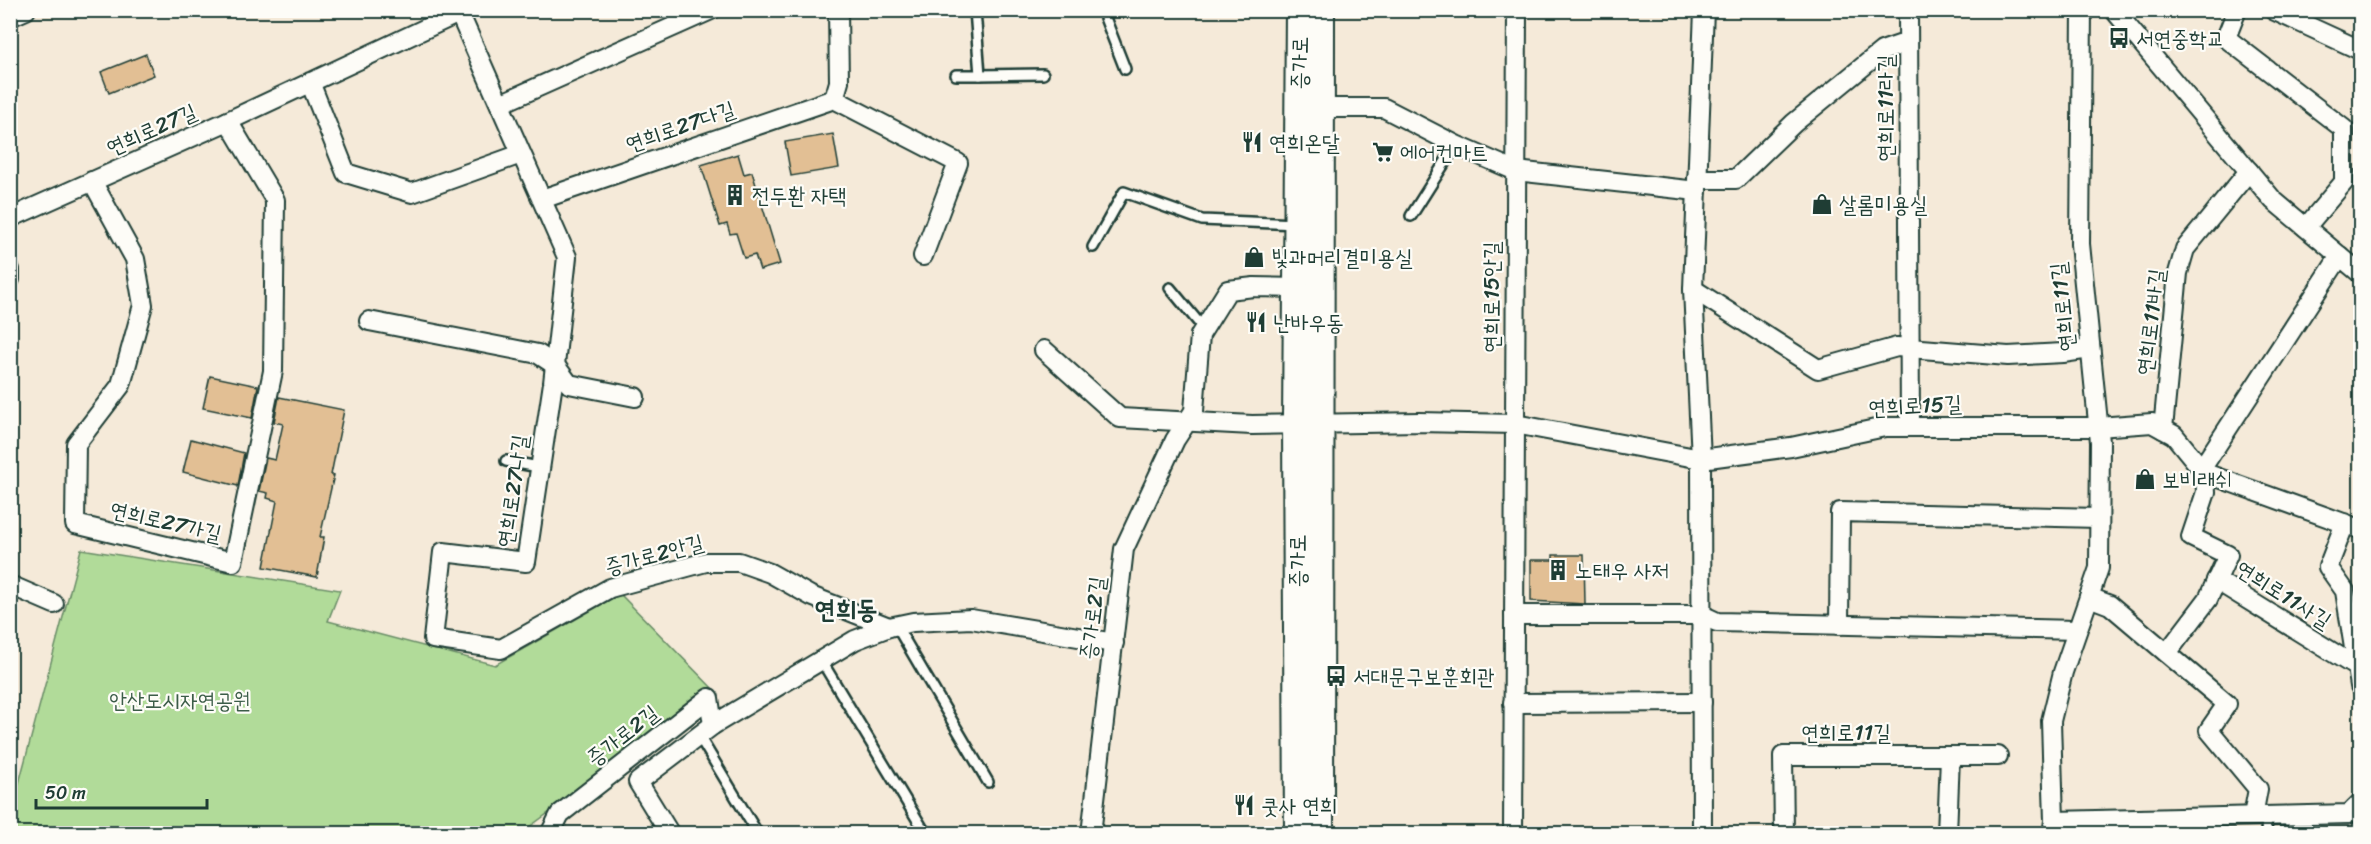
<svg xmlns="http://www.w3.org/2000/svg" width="2371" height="844" font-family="Sriracha,'Poor Story',sans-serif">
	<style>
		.green { fill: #b1db99; stroke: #688c66; stroke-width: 1.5 }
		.building { fill: #e2bf94; stroke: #1f3d34; stroke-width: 1.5 }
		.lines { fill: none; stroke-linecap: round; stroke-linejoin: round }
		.service-casing { stroke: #1f3d34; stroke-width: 14 }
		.minor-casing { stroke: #1f3d34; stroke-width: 22 }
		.secondary-casing { stroke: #1f3d34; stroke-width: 30 }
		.service { stroke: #fdfcf7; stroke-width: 9 }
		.minor { stroke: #fdfcf7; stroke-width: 18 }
		.secondary { stroke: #fdfcf7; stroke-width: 26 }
		.labels { text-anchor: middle; stroke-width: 4.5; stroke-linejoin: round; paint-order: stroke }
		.poi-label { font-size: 22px; fill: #1f3d34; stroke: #fdfcf7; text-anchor: start }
		.street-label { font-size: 22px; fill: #1f3d34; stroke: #fdfcf7 }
		.park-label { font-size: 22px; fill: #3c5d48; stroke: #fdfcf7 }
		.quarter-label { font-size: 26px; font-weight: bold; fill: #1f3d34; stroke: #fdfcf7 }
	</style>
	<rect width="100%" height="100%" fill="#f5ead9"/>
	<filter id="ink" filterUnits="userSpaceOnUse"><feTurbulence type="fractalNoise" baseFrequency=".0167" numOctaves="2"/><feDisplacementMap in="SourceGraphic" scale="12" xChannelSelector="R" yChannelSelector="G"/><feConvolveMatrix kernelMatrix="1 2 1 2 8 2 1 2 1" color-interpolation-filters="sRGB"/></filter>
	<g filter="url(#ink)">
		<polygon class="green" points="81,549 340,590 328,621 495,665 620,594 715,691 521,833 11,834 11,804 14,802"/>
		<g class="building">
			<polygon points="146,54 154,75 109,93 101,72"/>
			<polygon points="833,134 839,168 791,176 785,142"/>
			<polygon points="738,154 744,174 752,172 780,264 760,270 755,255 744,258 736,233 730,234 727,224 720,226 701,165"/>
			<polygon points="210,376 258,386 252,418 203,408"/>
			<polygon points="279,397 344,410 331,475 334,475 320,537 324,537 317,577 264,567 277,501 267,498 268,493 259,491 266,458 275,460 283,424 274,422"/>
			<polygon points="191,439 244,453 238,486 183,472"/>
			<polygon points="1553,555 1584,555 1585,604 1531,601 1531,560 1553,560"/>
		</g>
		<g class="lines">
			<defs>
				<g id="service">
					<polyline points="975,10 980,75 1043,74"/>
					<polyline points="1102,10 1125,69"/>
					<polyline points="956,75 980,75"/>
					<polyline points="1411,216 1456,145"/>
					<polyline points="1093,247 1124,192 1202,220 1296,224"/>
					<polyline points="1170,288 1204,329"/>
					<polyline points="506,461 539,467"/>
					<polyline points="897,627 988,782"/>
					<polyline points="821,660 926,834"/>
					<polyline points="699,736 758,834"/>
					<polyline points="2166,818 2166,834"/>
					<polyline points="2266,834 2267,815"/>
				</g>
				<g id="minor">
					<polyline points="458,10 567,257 553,383 526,562 443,552 433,639 501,649 610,588 706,562 739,562 770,573 811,596 889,627"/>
					<polyline points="1908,10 1910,427"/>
					<polyline points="2114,10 2273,200 2360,273"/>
					<polyline points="2237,10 2226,38 2344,129 2344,182 2306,227"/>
					<polyline points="2273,10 2360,50"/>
					<polyline points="10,17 26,10"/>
					<polyline points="310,82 346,173 412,193 521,154"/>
					<polyline points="834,99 839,82 838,10"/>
					<polyline points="500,104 711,10"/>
					<polyline points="1322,108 1384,108 1456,145 1516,171 1697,191"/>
					<polyline points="1697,179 1736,179 1794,123 1882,51 1908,42"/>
					<polyline points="92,181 135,259 143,305 121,385 76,444 75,524 233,562 273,371 275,200 228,121"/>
					<polyline points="542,199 834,99 958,163 923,256"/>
					<polyline points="10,218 228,121 465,10"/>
					<polyline points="10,270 10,279"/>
					<polyline points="1693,289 1818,369 1897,347 2008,356 2063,353 2090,349"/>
					<polyline points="369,321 538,354 555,365 569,384 635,397"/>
					<polyline points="1044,350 1120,418 1252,425 1419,422 1515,424 1701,459 1791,447 1885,427 2098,427 2152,423 2174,435 2205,473 2206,492 2191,537 2228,555 2208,599 2167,653"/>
					<polyline points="2163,429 2178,273 2185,249 2249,171"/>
					<polyline points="2202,468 2340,256"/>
					<polyline points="2205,473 2360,529"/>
					<polyline points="2345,523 2328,567 2345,591 2360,686"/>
					<polyline points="2216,580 2358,668"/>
					<polyline points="10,585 54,604"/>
					<polyline points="2089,597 2110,605 2227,704 2209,730 2258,789 2253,816"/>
					<polyline points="1514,615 1702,615 1717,622 2077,630"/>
					<polyline points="1839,625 1840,512 2099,518"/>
					<polyline points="1513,703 1702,702"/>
					<polyline points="2054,821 2349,814 2360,803"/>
					<polyline points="550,834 560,814 709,698 713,725"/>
					<polyline points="670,834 638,782 713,725 855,640 889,627 913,622 971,619 1114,643"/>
					<polyline points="1091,834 1124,549 1175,440 1194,411 1200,335 1228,290 1254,287 1298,288"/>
					<polyline points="1513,834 1517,10"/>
					<polyline points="1702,834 1701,459 1693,289 1704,10"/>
					<polyline points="1784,834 1783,756 1998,756"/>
					<polyline points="1947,834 1950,756"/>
					<polyline points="2052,834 2054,821 2051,721 2063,672 2099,568 2100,442 2080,244 2082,10"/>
				</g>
				<g id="secondary">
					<polyline points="1298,834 1296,424 1299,10"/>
					<polyline points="1320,834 1321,10"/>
				</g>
			</defs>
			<use href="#service" class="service-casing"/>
			<use href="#minor" class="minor-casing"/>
			<use href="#secondary" class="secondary-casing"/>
			<use href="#service" class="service"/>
			<use href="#minor" class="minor"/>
			<use href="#secondary" class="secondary"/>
		</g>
	</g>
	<defs>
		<symbol id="bus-bare" viewBox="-9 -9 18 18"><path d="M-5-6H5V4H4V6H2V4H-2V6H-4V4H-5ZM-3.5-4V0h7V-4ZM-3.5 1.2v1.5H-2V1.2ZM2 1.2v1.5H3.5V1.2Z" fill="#1f3d34" stroke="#fdfcf7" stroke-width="2.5" paint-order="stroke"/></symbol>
		<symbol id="restaurant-bare" viewBox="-9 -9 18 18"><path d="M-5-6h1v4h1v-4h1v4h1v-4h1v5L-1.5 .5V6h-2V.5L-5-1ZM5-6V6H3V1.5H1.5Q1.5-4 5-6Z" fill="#1f3d34" stroke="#fdfcf7" stroke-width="2.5" paint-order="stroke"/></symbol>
		<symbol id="supermarket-bare" viewBox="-9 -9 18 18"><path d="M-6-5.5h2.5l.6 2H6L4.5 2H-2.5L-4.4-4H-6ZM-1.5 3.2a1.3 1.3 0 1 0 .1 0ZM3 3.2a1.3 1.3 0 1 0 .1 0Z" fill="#1f3d34" stroke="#fdfcf7" stroke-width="2.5" paint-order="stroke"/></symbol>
		<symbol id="building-bare" viewBox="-9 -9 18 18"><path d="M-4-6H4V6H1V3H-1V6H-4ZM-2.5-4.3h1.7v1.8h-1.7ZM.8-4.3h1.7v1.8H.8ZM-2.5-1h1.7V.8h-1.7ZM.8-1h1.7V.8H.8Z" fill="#1f3d34" stroke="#fdfcf7" stroke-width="2.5" paint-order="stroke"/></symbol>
		<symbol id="shop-bare" viewBox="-9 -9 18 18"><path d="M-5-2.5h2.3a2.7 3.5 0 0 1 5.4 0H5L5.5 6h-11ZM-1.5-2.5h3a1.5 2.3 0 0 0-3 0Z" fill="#1f3d34" stroke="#fdfcf7" stroke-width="2.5" paint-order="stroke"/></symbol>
	</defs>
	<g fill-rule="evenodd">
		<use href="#bus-bare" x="2104" y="23" width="30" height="30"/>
		<use href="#restaurant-bare" x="1237" y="127" width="30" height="30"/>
		<use href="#supermarket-bare" x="1368" y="137" width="30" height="30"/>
		<use href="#building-bare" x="720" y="180" width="30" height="30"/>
		<use href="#shop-bare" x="1807" y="189" width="30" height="30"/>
		<use href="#shop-bare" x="1239" y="242" width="30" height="30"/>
		<use href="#restaurant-bare" x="1241" y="307" width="30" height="30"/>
		<use href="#shop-bare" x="2130" y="464" width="30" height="30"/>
		<use href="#building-bare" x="1543" y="555" width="30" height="30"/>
		<use href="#bus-bare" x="1321" y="661" width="30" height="30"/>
		<use href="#restaurant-bare" x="1229" y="790" width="30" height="30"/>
	</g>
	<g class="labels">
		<g class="poi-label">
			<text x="2136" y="46">서연중학교</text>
			<text x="1269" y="150">연희온달</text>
			<text x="1400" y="160">에어컨마트</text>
			<text x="752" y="203">전두환 자택</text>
			<text x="1839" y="212">살롬미용실</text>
			<text x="1271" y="265">빛과머리결미용실</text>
			<text x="1273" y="330">난바우동</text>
			<text x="2162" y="487">보비래쉬</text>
			<text x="1575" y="578">노태우 사저</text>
			<text x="1353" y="684">서대문구보훈회관</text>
			<text x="1261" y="813">쿳사 연희</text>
		</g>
		<g class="street-label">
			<text transform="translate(1299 63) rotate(-89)" y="8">증가로</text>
			<text transform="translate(1885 108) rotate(-90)" y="8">연희로11라길</text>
			<text transform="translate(680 126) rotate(-19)" y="8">연희로27다길</text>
			<text transform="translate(151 129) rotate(-24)" y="8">연희로27길</text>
			<text transform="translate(1491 297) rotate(-90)" y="8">연희로15안길</text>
			<text transform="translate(2062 307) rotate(-96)" y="8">연희로11길</text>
			<text transform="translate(2150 322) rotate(-83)" y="8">연희로11바길</text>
			<text transform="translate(1915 405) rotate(-3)" y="8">연희로15길</text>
			<text transform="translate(512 491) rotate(-82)" y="8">연희로27나길</text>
			<text transform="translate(166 521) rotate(13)" y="8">연희로27가길</text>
			<text transform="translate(654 554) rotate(-15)" y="8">증가로2안길</text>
			<text transform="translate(1297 561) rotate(-90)" y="8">증가로</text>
			<text transform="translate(2284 594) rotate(32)" y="8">연희로11사길</text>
			<text transform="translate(1092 618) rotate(-83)" y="8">증가로2길</text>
			<text x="1846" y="740">연희로11길</text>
			<text transform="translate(622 735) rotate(-38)" y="8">증가로2길</text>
		</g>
		<g class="park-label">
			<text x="180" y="708">안산도시자연공원</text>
		</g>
		<g class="quarter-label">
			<text x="846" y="618">연희동</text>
		</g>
	</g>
	<rect width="2371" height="844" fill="none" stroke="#fdfcf7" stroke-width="36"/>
	<rect x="18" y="18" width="2335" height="808" fill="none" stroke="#1f3d34" stroke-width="2" filter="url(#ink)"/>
	<path d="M36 799v9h171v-9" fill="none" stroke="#1f3d34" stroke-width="3"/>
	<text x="45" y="799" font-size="18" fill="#1f3d34" stroke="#fdfcf7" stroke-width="4.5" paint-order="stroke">50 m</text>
</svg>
